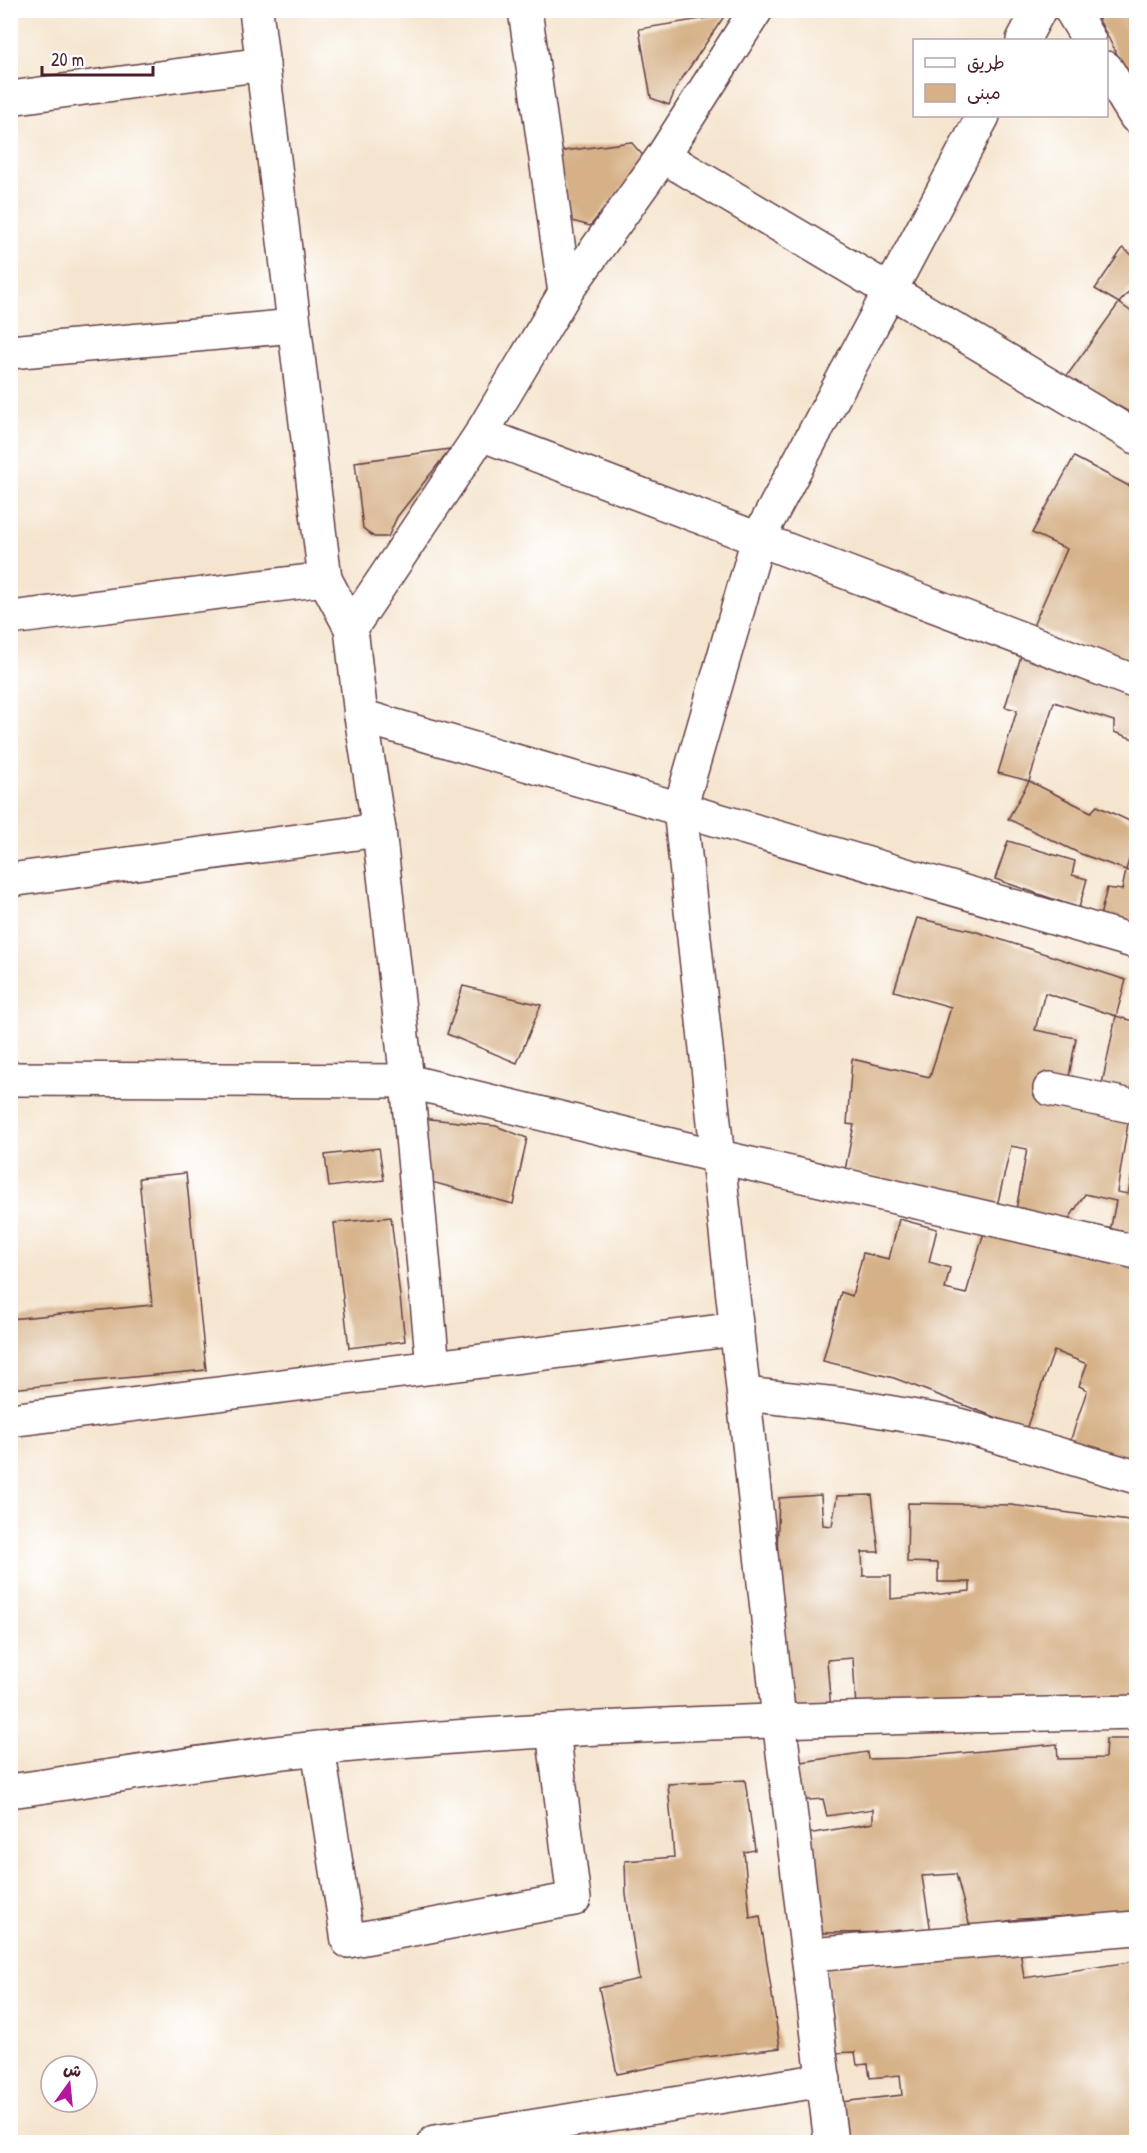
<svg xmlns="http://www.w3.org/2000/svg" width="1147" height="2153" font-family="'Patrick Hand','Playpen Sans Arabic',sans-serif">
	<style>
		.building { fill: #d6b187 }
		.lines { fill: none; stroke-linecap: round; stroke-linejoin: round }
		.minor-casing { stroke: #643d44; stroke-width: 36 }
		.minor { stroke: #fff; stroke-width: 33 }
	</style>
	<rect width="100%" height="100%" fill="#fff"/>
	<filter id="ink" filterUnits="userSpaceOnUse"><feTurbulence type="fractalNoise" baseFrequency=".0167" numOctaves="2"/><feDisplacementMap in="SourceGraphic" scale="12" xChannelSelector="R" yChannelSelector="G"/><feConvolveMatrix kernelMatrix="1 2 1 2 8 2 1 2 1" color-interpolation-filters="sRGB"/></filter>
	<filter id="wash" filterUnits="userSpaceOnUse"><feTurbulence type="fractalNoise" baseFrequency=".008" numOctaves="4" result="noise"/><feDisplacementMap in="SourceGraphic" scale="24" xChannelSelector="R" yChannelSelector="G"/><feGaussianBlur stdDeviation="1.35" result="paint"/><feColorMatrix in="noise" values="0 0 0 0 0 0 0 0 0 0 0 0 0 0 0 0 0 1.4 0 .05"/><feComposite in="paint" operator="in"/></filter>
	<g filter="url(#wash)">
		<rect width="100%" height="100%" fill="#f5e5cf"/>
		<g id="blocks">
			<g class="building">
				<polygon points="1124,10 1136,10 1136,91 1097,16"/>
				<polygon points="725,15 677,86 669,105 651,98 639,29"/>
				<polygon points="631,142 646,159 590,226 572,221 557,152"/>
				<polygon points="1123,248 1136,258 1136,291 1132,288 1119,303 1095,289"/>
				<polygon points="1119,303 1136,315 1136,416 1066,377"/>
				<polygon points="450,449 397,517 388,537 374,537 363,528 355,462"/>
				<polygon points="1074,457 1129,486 1136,474 1136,665 1033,626 1067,549 1032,533"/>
				<polygon points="1022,653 1136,696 1136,740 1114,732 1114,721 1054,702 1029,781 998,773 1017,710 1005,707"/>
				<polygon points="1029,781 1091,812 1097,806 1136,824 1136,836 1126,870 1081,854 1008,819"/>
				<polygon points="1008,841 1075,861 1072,875 1087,879 1079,908 995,879"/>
				<polygon points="1126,870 1136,874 1136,927 1100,916 1107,888 1122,890"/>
				<polygon points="917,918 974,931 1126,980 1116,1016 1136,1022 1136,1096 1101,1089 1116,1016 1045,993 1035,1030 1076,1038 1068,1082 1129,1117 1117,1192 1128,1194 1136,1156 1136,1234 1110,1231 1116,1201 1085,1194 1067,1222 1016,1210 1027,1149 1011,1146 997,1206 845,1170 854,1125 847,1124 852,1059 930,1077 951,1007 894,991"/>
				<polygon points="463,986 541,1005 517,1063 447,1034"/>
				<polygon points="421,1118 496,1126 527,1138 513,1204 428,1181"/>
				<polygon points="379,1148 384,1180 329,1187 325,1155"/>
				<polygon points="186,1173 206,1370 10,1389 10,1319 152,1305 139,1178"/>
				<polygon points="391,1217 405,1341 349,1348 334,1223"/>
				<polygon points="899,1219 937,1229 929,1262 950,1268 945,1289 966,1294 984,1232 1136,1268 1136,1474 1070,1442 1087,1390 1079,1386 1087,1364 1054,1351 1026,1429 894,1378 823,1361 841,1292 852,1296 863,1253 889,1259"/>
				<polygon points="821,1495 823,1525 832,1526 837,1496 872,1495 879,1552 862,1552 863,1576 891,1576 891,1599 970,1591 970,1582 938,1582 938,1563 907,1562 908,1503 1011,1505 1136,1522 1136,1699 984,1713 980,1697 964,1699 963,1718 857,1724 853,1658 827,1660 832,1723 793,1725 777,1551 779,1498"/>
				<polygon points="1106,1739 1136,1739 1136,1912 1019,1919 970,1927 956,1874 922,1876 931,1932 821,1933 801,1835 873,1823 873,1809 827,1816 823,1799 794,1801 789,1764 867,1752 868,1759 908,1758 1057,1744 1058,1759 1105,1758"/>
				<polygon points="745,1780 755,1850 744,1852 750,1918 760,1916 780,2048 698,2058 617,2074 599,1988 639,1979 626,1895 625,1861 674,1857 668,1784"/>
				<polygon points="1020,1950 1024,1978 1136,1961 1136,2142 846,2142 841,2102 902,2095 900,2075 870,2078 868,2064 857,2065 855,2052 835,2053 826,1968"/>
			</g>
		</g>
	</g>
	<g filter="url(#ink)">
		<use href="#blocks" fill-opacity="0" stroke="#643d44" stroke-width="1.5"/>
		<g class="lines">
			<defs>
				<g id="minor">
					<polyline points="256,10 325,579 351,628 361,716 379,830 407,1081 433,1367"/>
					<polyline points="525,10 565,293"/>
					<polyline points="1071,10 1089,40"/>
					<polyline points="1023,40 1039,10"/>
					<polyline points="1106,68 1136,117"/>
					<polyline points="10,98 263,64"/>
					<polyline points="663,156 1136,437"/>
					<polyline points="10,352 294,326"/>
					<polyline points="481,434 1136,682"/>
					<polyline points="10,618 325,579"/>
					<polyline points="351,628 481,434 565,293 663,156 756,10"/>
					<polyline points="361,716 1136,942"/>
					<polyline points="10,880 379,830"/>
					<polyline points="10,1079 407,1081 720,1157 1136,1252"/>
					<polyline points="1050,1089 1136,1107"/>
					<polyline points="744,1394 846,1405 952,1423 1136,1477"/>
					<polyline points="10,1420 737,1329"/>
					<polyline points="318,1748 348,1941 574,1899 553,1731"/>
					<path d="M10,1791C113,1777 217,1758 320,1748C591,1722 864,1718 1136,1712"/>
					<polyline points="810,1955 1136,1928"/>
					<polyline points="435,2142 824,2080"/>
					<polyline points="831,2142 779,1720 680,809 758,539 983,116"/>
				</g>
			</defs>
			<use href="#minor" class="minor-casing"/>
			<use href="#minor" class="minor"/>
		</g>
	</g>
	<rect width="1147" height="2153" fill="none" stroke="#fff" stroke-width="36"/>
	<rect x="913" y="39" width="195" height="78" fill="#ffffff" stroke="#b7a5aa" stroke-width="1.5"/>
	<rect x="925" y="58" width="30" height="9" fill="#ffffff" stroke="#b7a5aa" stroke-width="1.5"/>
	<text x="967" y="69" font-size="18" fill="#4a1f2b">طريق</text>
	<rect x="925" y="84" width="30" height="18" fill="#d6b187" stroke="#b7a5aa" stroke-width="1.5"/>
	<text x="967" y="99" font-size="18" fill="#4a1f2b">مبنى</text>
	<g transform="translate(69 2084) rotate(15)"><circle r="28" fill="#ffffff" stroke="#b7a5aa" stroke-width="1.5"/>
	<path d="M0-4.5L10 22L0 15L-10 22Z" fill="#b5179e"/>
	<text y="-9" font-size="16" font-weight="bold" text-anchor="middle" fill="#4a1f2b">ش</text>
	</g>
	<path d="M42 66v9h111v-9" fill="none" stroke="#4a1f2b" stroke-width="3"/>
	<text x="51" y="66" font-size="18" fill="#4a1f2b" stroke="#ffffff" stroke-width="4.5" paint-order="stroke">20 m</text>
</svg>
